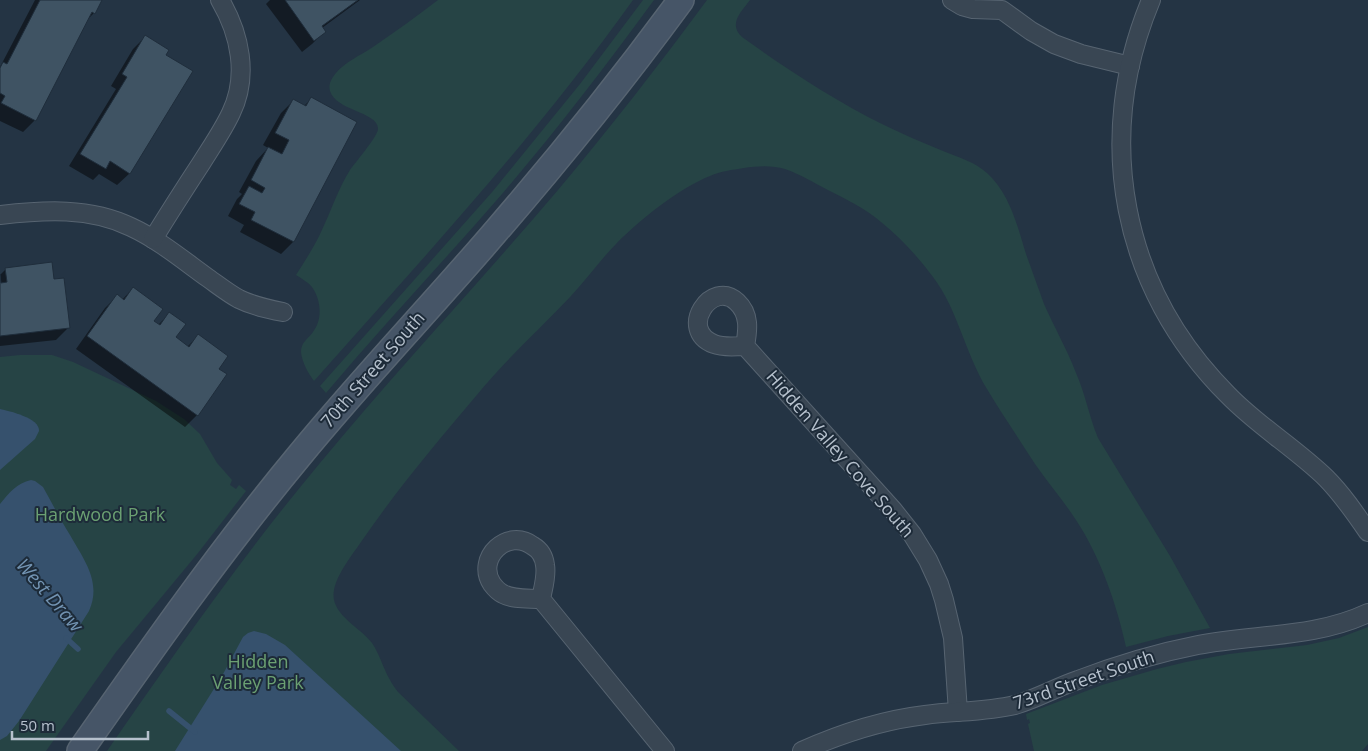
<svg xmlns="http://www.w3.org/2000/svg" width="1368" height="751" font-family="'Open Sans',sans-serif">
	<style>
		.green { fill: #264445 }
		.water { fill: #36516d }
		.shadow { fill: #0007 }
		.lines { fill: none; stroke-linecap: round; stroke-linejoin: round }
		.stream { stroke: #36516d; stroke-width: 5.5 }
		.building { fill: #3f5363; stroke: #1f2d3b }
		.street-casing { stroke: #576471; stroke-width: 20 }
		.secondary-casing { stroke: #576471; stroke-width: 28 }
		.street { stroke: #394653; stroke-width: 18 }
		.secondary { stroke: #465567; stroke-width: 25 }
		.labels { text-anchor: middle; stroke-width: 4; stroke-linejoin: round; paint-order: stroke }
		.street-label { font-size: 18px; fill: #b6c1cd; stroke: #1d2b39 }
		.park-label { font-size: 18px; fill: #6ba072; stroke: #1d2b39 }
		.water-label { font-size: 19px; font-style: italic; fill: #7394b3; stroke: #1d2b39 }
	</style>
	<rect width="100%" height="100%" fill="#243444"/>
	<g class="green">
		<path d="M438,0H633C537,135 424,257 314,381C308,373 302,362 301,352C301,342 308,339 313,332C323,319 321,300 312,287C308,282 302,279 296,275C305,261 314,247 321,232C331,211 338,189 350,170C355,163 378,136 378,129C379,112 336,111 330,91C328,84 332,78 336,73C345,62 361,55 373,47C395,32 417,16 438,0Z"/>
		<path d="M643,0H654C606,66 555,132 502,194C444,261 383,325 326,393L320,386L493,191L580,84Z"/>
		<path d="M707,0H750C741,12 728,24 742,37C788,70 834,100 884,125C903,134 923,143 943,151C958,157 975,162 987,173C1010,194 1017,225 1026,254C1032,271 1038,287 1044,304C1054,327 1067,349 1076,373C1085,393 1089,416 1098,438L1170,556L1210,628L1168,636L1126,647C1117,605 1100,556 1076,520C1063,500 1048,483 1035,464C1019,439 1002,414 987,389C965,353 958,310 933,277C918,257 901,238 881,222C866,209 846,199 828,190C814,183 800,174 785,169C772,165 757,166 744,168C732,170 721,171 710,176C681,187 638,221 616,244C600,260 587,279 571,296C539,330 505,360 476,396C436,443 396,491 361,542C352,555 337,574 334,590C329,614 360,627 372,643C380,655 383,668 390,680C392,684 395,688 398,692L459,751H107C175,653 243,555 320,463C397,370 480,282 558,190C610,128 659,65 707,0Z"/>
		<polygon points="20,355 52,355 73,362 156,401 184,419 200,434 217,463 232,480 230,485 236,489 239,485 246,491 198,553 116,652 46,751 0,751 0,357"/>
		<polygon points="1368,627 1368,744 1362,751 1034,751 1028,724 1030,723 1029,719 1027,720 1026,714 1102,685 1157,669 1186,662 1229,654 1307,645 1339,638"/>
	</g>
	<g class="water">
		<path d="M0,409C9,411 40,418 39,431C38,433 36,437 35,439L0,470Z"/>
		<path d="M31,480L35,481L43,487C52,503 60,519 70,535C84,560 102,582 89,611L19,721L7,736L0,740V504C9,493 17,483 31,480Z"/>
		<polygon points="254,631 266,634 285,645 401,751 175,751 222,676 243,637 248,633"/>
	</g>
	<g class="shadow">
		<polygon points="35,0 101,0 94,13 86,21 35,120 23,132 0,121 0,67"/>
		<polygon points="270,0 360,0 322,28 324,32 312,44 302,52 266,4"/>
		<polygon points="145,37 164,55 130,173 117,185 99,174 93,180 69,166 116,89 111,86 133,49"/>
		<polygon points="311,99 356,123 293,242 281,254 240,232 244,225 228,216 237,199 242,194 239,192 256,161 268,148 263,145 281,113 293,101 304,106"/>
		<polygon points="6,269 68,328 56,340 0,346 0,275"/>
		<polygon points="133,288 152,322 158,325 169,314 174,338 187,347 198,336 218,369 197,415 185,427 76,349 105,308 117,296 122,300"/>
	</g>
	<g class="lines">
		<g class="stream">
			<polyline points="66,638 78,649"/>
			<polyline points="169,711 195,732"/>
		</g>
	</g>
	<g class="building">
		<polygon points="40,0 102,0 95,14 92,12 36,121 1,103 5,96 0,93 0,68 3,62 7,64"/>
		<polygon points="285,0 358,0 322,26 326,32 314,41"/>
		<polygon points="145,35 169,50 166,55 193,71 130,174 110,161 106,169 80,154 127,77 122,74"/>
		<polygon points="311,97 357,122 294,242 251,220 255,212 239,204 249,186 262,193 265,188 251,180 268,147 282,154 289,140 275,133 293,99 306,106"/>
		<polygon points="52,262 54,279 64,278 70,328 0,336 0,275 1,283 7,282 5,268"/>
		<polygon points="133,287 163,309 154,321 160,325 169,312 186,324 176,337 189,347 198,334 228,356 219,369 227,374 198,416 87,336 117,294 124,300"/>
	</g>
	<g class="lines">
		<defs>
			<g id="street">
				<polyline points="952,0 962,6 973,9 1002,10 1031,31 1054,44 1081,54 1130,66"/>
				<path d="M1151,0C1093,139 1121,288 1228,395C1258,426 1295,448 1326,478C1342,494 1355,513 1368,532"/>
				<path d="M0,215C44,210 90,207 131,227C159,240 183,260 208,278C218,285 228,293 239,299C253,306 268,309 283,312"/>
				<path d="M153,239C169,213 185,188 202,162C212,146 223,130 231,113C249,76 240,34 220,0"/>
				<path d="M745,346C735,346 724,348 714,344C677,330 712,278 737,302C750,314 748,330 745,346L893,510L912,534L928,560L939,584L944,600L953,638L958,712"/>
				<path d="M541,599C529,598 514,600 503,594C499,592 495,588 492,584C475,558 508,527 533,546C540,550 544,557 545,565C547,576 543,588 541,599L665,751"/>
				<path d="M802,751C840,734 883,720 925,715C954,711 986,712 1015,705C1036,699 1057,687 1078,680C1117,665 1157,653 1198,645C1255,634 1315,638 1368,613"/>
			</g>
			<path id="secondary" d="M80,751C150,651 221,550 299,456C363,378 432,306 497,230C561,156 623,79 681,0"/>
		</defs>
		<use href="#street" class="street-casing"/>
		<use href="#secondary" class="secondary-casing"/>
		<use href="#street" class="street"/>
		<use href="#secondary" class="secondary"/>
	</g>
	<g class="labels">
		<g class="street-label">
			<text transform="translate(373 370) rotate(-49)" y="6">70th Street South</text>
			<text transform="translate(840 454) rotate(49)" y="6">Hidden Valley Cove South</text>
			<text transform="translate(1084 680) rotate(-19)" y="6">73rd Street South</text>
		</g>
		<g class="park-label">
			<text x="100" y="521">Hardwood Park</text>
			<text x="258" y="668">Hidden<tspan x="258" dy="21">Valley Park</tspan></text>
		</g>
		<g class="water-label">
			<text transform="translate(50 595) rotate(49)" y="7">West Draw</text>
		</g>
	</g>
	<path d="M12 731v8h136v-8" fill="none" stroke="#b6c1cd" stroke-width="2.5"/>
	<text x="20" y="731" font-size="15" fill="#b6c1cd" stroke="#1d2b39" stroke-width="4" paint-order="stroke">50 m</text>
</svg>
